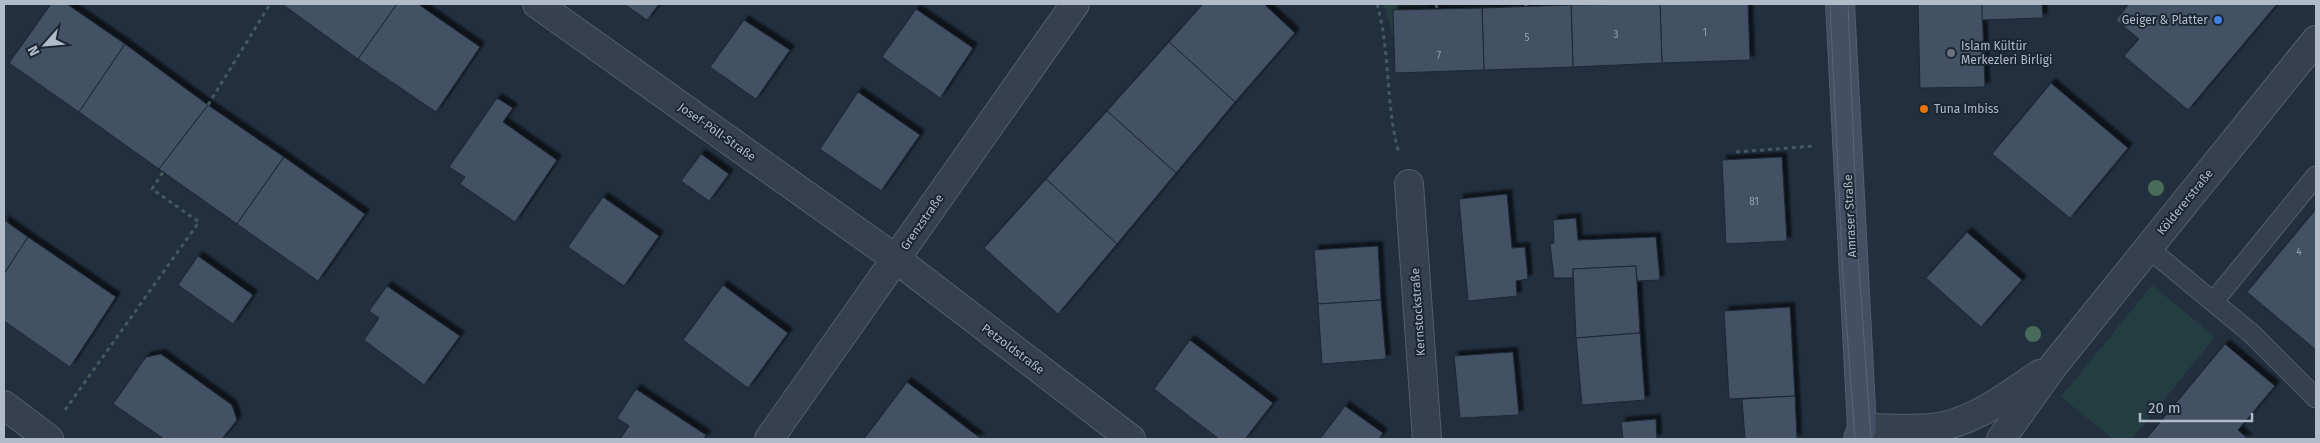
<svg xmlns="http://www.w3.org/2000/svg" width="2320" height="443" font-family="'Fira Sans',sans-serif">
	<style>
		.green { fill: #243d40 }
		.building { fill: #425163; stroke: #1d2735; filter: url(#shadow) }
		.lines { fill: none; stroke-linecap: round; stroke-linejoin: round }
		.lane-casing { stroke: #545e6c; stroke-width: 21 }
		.street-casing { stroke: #545e6c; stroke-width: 30 }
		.secondary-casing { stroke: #545e6c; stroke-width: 30 }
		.path { stroke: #425a5d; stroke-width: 3; stroke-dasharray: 4 4; stroke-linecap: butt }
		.lane { stroke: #36404e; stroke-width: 19 }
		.street { stroke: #36404e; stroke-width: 28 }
		.secondary { stroke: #434f62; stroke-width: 28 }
		.tram { stroke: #576576; stroke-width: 1 }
		.tree { fill: #486b5b }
		.shop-dot { fill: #3f7fe0; stroke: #1b2633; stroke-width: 2 }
		.worship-dot { fill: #6b7280; stroke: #1b2633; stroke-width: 2 }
		.food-dot { fill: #e8710a; stroke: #1b2633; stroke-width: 2 }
		.labels { text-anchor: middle; stroke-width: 4; stroke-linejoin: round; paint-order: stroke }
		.number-label { font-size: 10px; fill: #96a0b0 }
		.poi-label { font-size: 12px; fill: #b2bbca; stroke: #1b2633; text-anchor: start }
		.street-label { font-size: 12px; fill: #b2bbca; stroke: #1b2633 }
	</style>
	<defs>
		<filter id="shadow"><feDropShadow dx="4.5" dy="-4.5" stdDeviation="1" flood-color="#0009"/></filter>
	</defs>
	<rect width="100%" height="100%" fill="#222f3f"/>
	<g class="green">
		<polygon points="1384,4 1428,4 1428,9 1393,10 1394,40"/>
		<polygon points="1447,4 1516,4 1517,6 1447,9"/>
		<polygon points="2152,285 2215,337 2132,439 2113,439 2061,397"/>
	</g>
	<g class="building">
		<polygon points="51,4 67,4 125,44 79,112 9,63"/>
		<polygon points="282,4 397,4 358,59"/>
		<polygon points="397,4 418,4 480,47 436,112 358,59"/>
		<polygon points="624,4 659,4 647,20"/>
		<polygon points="1203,4 1264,4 1295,33 1235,102 1169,42"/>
		<polygon points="1660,4 1748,4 1750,60 1662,63"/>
		<polygon points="1660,4 1662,63 1573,67 1571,5"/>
		<polygon points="1918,4 1982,4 1985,87 1920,88"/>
		<polygon points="1982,4 2042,4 2043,18 1982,20"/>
		<polygon points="2129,4 2277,4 2188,110 2124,56 2139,39 2116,20"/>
		<polygon points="1571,5 1573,67 1484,70 1482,8"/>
		<polygon points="1482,8 1484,70 1395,73 1393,10"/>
		<polygon points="916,9 973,48 940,98 882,57"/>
		<polygon points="744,20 790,50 756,99 710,67"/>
		<polygon points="1169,42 1235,102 1176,173 1107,111"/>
		<polygon points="125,44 208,105 159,169 79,112"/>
		<polygon points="2051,83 2128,148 2070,218 1992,154"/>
		<polygon points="858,92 920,135 881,191 820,149"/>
		<polygon points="497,98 513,108 503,122 557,160 515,222 460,184 465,177 449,167"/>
		<polygon points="208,105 284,157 237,224 159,169"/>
		<polygon points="1107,111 1176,173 1117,244 1046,179"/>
		<polygon points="701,154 729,174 709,201 681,181"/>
		<polygon points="284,157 365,214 318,281 237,224"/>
		<polygon points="1782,157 1787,241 1726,244 1722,160"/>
		<polygon points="1046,179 1117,244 1058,314 984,248"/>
		<polygon points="1507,194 1512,248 1525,247 1528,279 1516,281 1517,296 1468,301 1459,199"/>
		<polygon points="603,197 659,236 624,286 568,247"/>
		<polygon points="2316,209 2316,350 2247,292"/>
		<polygon points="1576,218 1578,240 1656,237 1660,280 1637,281 1636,266 1573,269 1573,278 1554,278 1550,244 1554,243 1553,220"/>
		<polygon points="4,220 28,237 4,274"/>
		<polygon points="1967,232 2022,280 1981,327 1926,278"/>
		<polygon points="28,237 116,297 70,367 4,321 4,274"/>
		<polygon points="1378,246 1381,300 1318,304 1314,250"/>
		<polygon points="198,256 253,295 233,324 178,285"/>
		<polygon points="1636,266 1640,333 1576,338 1573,269"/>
		<polygon points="723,285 788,333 748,388 683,340"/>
		<polygon points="387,286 460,336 424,385 364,340 379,318 369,311"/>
		<polygon points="1381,300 1386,359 1322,364 1318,304"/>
		<polygon points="1790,307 1795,396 1729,399 1724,311"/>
		<polygon points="1640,333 1645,400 1582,405 1576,338"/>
		<polygon points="1190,340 1273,403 1245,439 1219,439 1154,389"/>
		<polygon points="2225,344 2275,386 2238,430 2248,439 2146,439"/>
		<polygon points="1513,352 1519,415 1460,418 1454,356"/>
		<polygon points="161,354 232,405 237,420 222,439 164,439 113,404 146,357"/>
		<polygon points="907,382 980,438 979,439 864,439"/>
		<polygon points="636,389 706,435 704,439 620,439 629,426 617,418"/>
		<polygon points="1795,396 1797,439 1745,439 1742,399"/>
		<polygon points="1345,406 1383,433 1379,439 1320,439"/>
		<polygon points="1656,419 1657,439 1623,439 1621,422"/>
	</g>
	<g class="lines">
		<defs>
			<g id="lane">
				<polyline points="2148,248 2252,334 2316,398"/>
				<polyline points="2214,301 2316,176"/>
			</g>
			<g id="street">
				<polyline points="537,4 896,259 1131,439"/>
				<polyline points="1409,184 1427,439"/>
				<polyline points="4,405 49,439"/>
				<path d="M1862,428C1885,428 1909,430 1931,428C1972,424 2007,396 2040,374"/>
				<polyline points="769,439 1075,4"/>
				<polyline points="2001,439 2054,365 2316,40"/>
			</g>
			<polyline id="secondary" points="1840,4 1862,428 1858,439"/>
		</defs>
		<use href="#lane" class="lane-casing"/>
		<use href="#street" class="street-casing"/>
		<use href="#secondary" class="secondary-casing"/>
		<g class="path">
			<path d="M1377,4C1391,53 1385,105 1399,153"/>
			<polyline points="1436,4 1437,9"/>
			<polyline points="1526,4 1526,6"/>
			<polyline points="208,105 270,4"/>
			<polyline points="1736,152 1815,146"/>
			<polyline points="65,410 199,222 152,189 163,172"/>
		</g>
		<use href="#lane" class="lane"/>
		<use href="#street" class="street"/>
		<use href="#secondary" class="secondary"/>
		<g class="tram">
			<polyline points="1830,4 1843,275 1855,439"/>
			<polyline points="1848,4 1858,253 1871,439"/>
		</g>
	</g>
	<g class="tree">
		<circle cx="2156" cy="188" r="8"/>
		<circle cx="2033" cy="334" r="8"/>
	</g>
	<circle class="shop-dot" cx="2218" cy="20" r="5"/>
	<circle class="worship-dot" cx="1951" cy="53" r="5"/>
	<circle class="food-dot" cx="1924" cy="109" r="5"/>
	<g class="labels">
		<g class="number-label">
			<text x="1705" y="36">1</text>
			<text x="1616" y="38">3</text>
			<text x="1527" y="41">5</text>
			<text x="1439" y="59">7</text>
			<text x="1754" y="205">81</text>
			<text x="2299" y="255">4</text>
		</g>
		<g class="poi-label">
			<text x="2208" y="24" text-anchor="end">Geiger &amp; Platter</text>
			<text x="1961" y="50">Islam Kültür<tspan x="1961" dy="14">Merkezleri Birligi</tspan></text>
			<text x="1934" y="113">Tuna Imbiss</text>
		</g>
		<g class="street-label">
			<text transform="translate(717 132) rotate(35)" y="4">Josef-Pöll-Straße</text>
			<text transform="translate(2185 202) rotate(-51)" y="4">Köldererstraße</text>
			<text transform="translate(1850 216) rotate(-93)" y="4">Amraser Straße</text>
			<text transform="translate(922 222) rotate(-55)" y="4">Grenzstraße</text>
			<text transform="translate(1418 312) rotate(-94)" y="4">Kernstockstraße</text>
			<text transform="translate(1013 349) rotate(37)" y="4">Petzoldstraße</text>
		</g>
	</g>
	<rect width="2320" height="443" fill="none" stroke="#b2bbca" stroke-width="10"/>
	<g transform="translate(45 45) rotate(243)" stroke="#1b2633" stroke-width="4" paint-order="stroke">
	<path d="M0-4L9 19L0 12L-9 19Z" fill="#b2bbca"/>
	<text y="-8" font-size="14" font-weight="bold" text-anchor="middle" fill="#b2bbca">N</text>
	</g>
	<path d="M2140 413v8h112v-8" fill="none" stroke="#b2bbca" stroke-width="2.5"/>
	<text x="2148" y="413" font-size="15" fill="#b2bbca" stroke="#1b2633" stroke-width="4" paint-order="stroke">20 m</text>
</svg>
